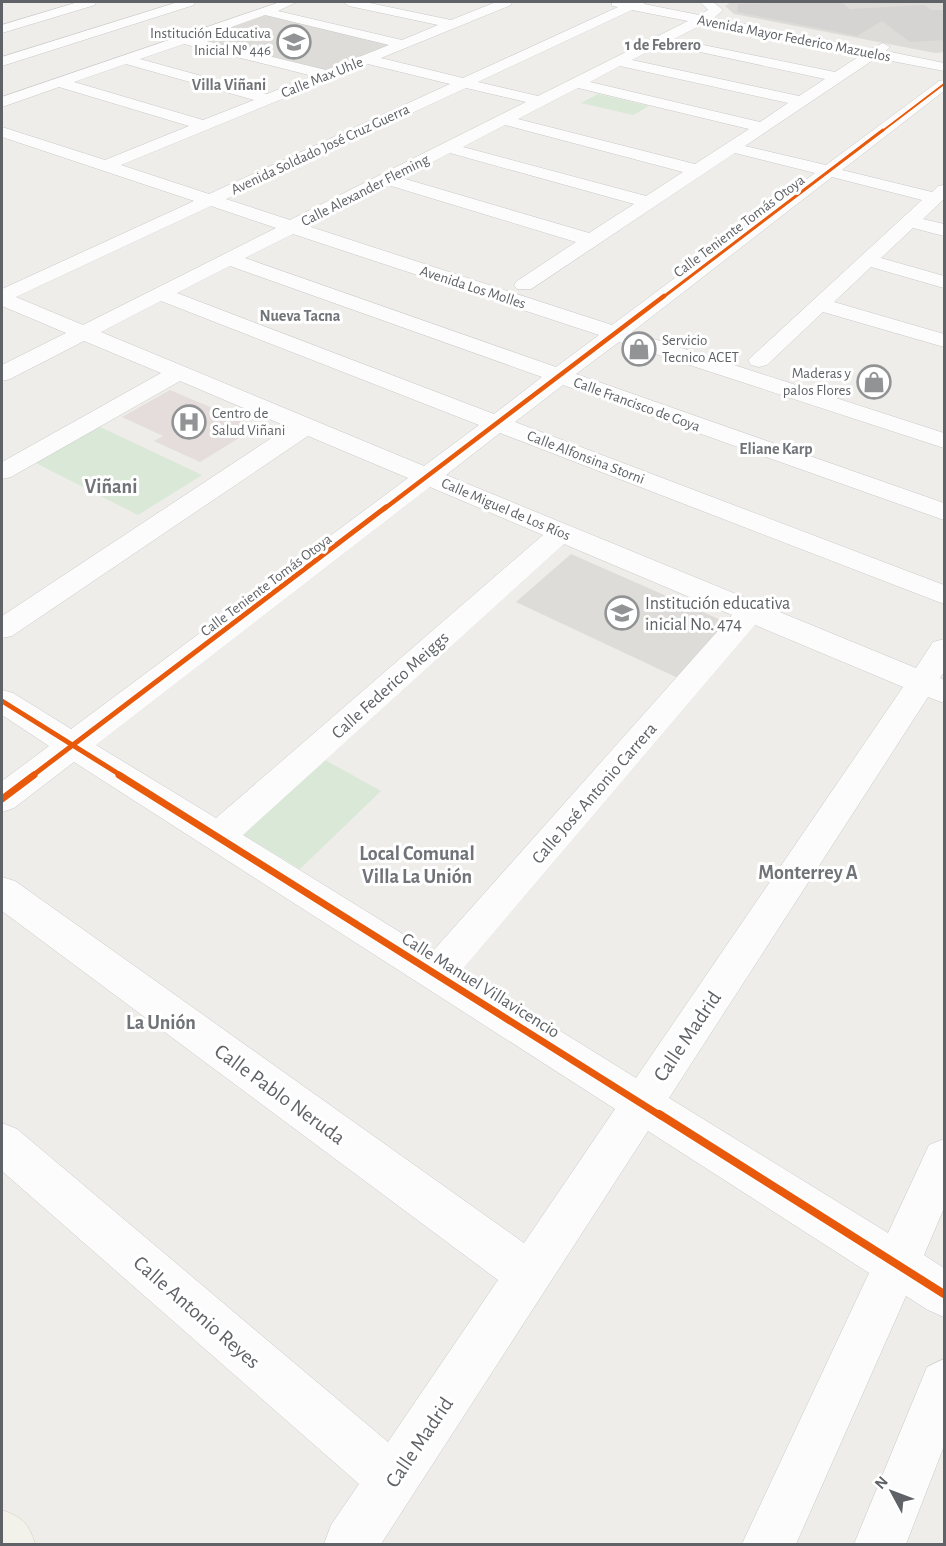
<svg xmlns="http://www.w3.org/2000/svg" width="946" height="1546" font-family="'Alegreya Sans',sans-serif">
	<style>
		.education { fill: #dedcd8 }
		.medical { fill: #e5dddb }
		.green { fill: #d9e8d7 }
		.building { fill: #d5d4d2 }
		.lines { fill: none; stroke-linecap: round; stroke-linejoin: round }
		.minor-casing { stroke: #c9c9c9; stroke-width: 1 }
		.major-casing { stroke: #d2cdba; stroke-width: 1 }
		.minor { fill: #fcfcfc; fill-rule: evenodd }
		.major { fill: #f2f1ea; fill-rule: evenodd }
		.cycleway-far5-casing { stroke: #fff; stroke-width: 4 }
		.cycleway-far4-casing { stroke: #fff; stroke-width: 5 }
		.cycleway-far3-casing { stroke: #fff; stroke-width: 8 }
		.cycleway-far2-casing { stroke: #fff; stroke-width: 8 }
		.cycleway-far1-casing { stroke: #fff; stroke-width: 10 }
		.cycleway-casing { stroke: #fff; stroke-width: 12 }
		.cycleway-far5 { stroke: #e8590c; stroke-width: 2 }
		.cycleway-far4 { stroke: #e8590c; stroke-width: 3 }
		.cycleway-far3 { stroke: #e8590c; stroke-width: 4.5 }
		.cycleway-far2 { stroke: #e8590c; stroke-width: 5 }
		.cycleway-far1 { stroke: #e8590c; stroke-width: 7 }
		.cycleway { stroke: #e8590c; stroke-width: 8 }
		.labels { text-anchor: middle; stroke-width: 6; stroke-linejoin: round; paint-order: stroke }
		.far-poi-label { font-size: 15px; fill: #5f6266; stroke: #fff; text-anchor: end }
		.far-street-label { font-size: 15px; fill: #5f6266; stroke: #fff }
		.far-neighbourhood-label { font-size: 16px; font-weight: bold; fill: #707478; stroke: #fff }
		.poi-label { font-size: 18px; fill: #5f6266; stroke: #fff; text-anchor: start }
		.street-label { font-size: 18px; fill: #5f6266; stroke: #fff }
		.far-district-label { font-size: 20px; font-weight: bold; fill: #707478; stroke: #fff }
		.neighbourhood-label { font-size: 20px; font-weight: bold; fill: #707478; stroke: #fff }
		.near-street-label { font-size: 21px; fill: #5f6266; stroke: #fff }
	</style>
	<rect width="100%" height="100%" fill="#eeede9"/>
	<g class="education">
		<polygon points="727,2 944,2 944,52 935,53 734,14 725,6 729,4"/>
		<polygon points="264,15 392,45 327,71 197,39"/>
		<polygon points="571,554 730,624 680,679 516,602"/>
	</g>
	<polygon class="medical" points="170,390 257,427 200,462 154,441 163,436 122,417"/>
	<g class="green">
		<polygon points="598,94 649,106 633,115 581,103"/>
		<polygon points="98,426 202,475 138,515 34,462"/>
		<polygon points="325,760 381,791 300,869 242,834"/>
	</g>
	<polygon class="building" points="801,2 841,2 850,9 924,5 932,10 945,10 945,40 910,42 882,21 857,36 737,12 738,4"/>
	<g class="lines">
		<defs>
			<g id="minor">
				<polygon points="78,2 96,2 95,5 2,33 2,25"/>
				<polygon points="178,2 195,2 194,5 2,66 2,57"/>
				<path d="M280,2H297L278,11L402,40L438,25L349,6L343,2H365L451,20L496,2H512L511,5L381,58L463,78L618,7L612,6V2H645L644,4L699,15L708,10L700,2H713L723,10L714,18L871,49L883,43L890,47L886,51L944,63V71L876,58L745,146L826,165L939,81L944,80V91L842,170L932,192L938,186L944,185V199L923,219L944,224V236L913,228L881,258L944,276V288L871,267L834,302L944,334V347L823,312L767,365L759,367L751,365L748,360L922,200L832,177L632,332L944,433V448L619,342L576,374L944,503V520L563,385L515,422L944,585V604L500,433L446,475L916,668L933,642L944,639V672L940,678L944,680V703L928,697L669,1098L888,1233L929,1145L944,1139V1208L924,1255L944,1268V1317L928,1310L906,1296L796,1544H742L869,1273L648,1131L381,1544H324L331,1525L359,1484L2,1171V1123L17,1129L388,1442L498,1280L2,911V877L15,881L524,1243L615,1109L74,762L14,808L2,812V781L49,746L2,715V690L13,693L71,729L408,478L308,436L12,636L2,638V616L288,427L180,381L11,477L2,479V462L161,373L84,341L10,379L2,381V365L66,333L2,306V289L194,201L2,137V127L105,160L189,126L59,87L2,107V97ZM632,10L688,21L538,96L478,82ZM265,15L389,45L326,70L198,39ZM703,24L861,55L835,72L674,39ZM184,44L313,76L267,94L140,59ZM663,44L825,79L799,96L632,60ZM126,64L254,100L203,120L74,82ZM368,64L450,84L209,194L121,165ZM620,66L788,103L760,122L590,82ZM466,88L526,102L290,220L226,199ZM578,88L749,129L695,164L518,119ZM505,125L683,172L646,196L463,147ZM450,153L634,204L589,233L402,178ZM735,153L815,173L612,325L308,226L388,185L576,242L517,281L514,285L517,289H531ZM211,206L276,228L83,325L16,297ZM293,234L599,335L556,367L245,258ZM230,266L542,377L494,414L177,293ZM161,301L479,425L424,466L101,332ZM430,487L543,535L216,818L96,745ZM564,544L732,615L432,952L243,835ZM755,625L903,687L636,1078L462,970Z"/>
				<polygon points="944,1359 944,1446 906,1544 854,1544 927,1367"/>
			</g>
			<path id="major" d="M2,1510C23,1518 28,1522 35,1544H2Z"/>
		</defs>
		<use href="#minor" class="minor-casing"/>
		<use href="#major" class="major-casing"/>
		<use href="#minor" class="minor"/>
		<use href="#major" class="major"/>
		<defs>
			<polyline id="cycleway-far5" points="881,132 944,84"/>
			<polyline id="cycleway-far4" points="662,298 883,130"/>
			<polyline id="cycleway-far3" points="384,509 664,296"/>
			<g id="cycleway-far2">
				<polyline points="2,701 122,776"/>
				<polyline points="32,776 386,507"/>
			</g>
			<g id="cycleway-far1">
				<polyline points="119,775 661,1116"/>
				<polyline points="2,799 34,775"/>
			</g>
			<polyline id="cycleway" points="659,1114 944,1294"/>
		</defs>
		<use href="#cycleway-far5" class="cycleway-far5-casing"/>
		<use href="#cycleway-far4" class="cycleway-far4-casing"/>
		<use href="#cycleway-far3" class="cycleway-far3-casing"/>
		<use href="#cycleway-far2" class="cycleway-far2-casing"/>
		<use href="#cycleway-far1" class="cycleway-far1-casing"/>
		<use href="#cycleway" class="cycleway-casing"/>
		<use href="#cycleway-far5" class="cycleway-far5"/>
		<use href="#cycleway-far4" class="cycleway-far4"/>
		<use href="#cycleway-far3" class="cycleway-far3"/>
		<use href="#cycleway-far2" class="cycleway-far2"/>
		<use href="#cycleway-far1" class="cycleway-far1"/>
		<use href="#cycleway" class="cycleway"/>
	</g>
	<defs>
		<symbol id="school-ring" viewBox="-11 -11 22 22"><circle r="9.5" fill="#fff" stroke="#919394" stroke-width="1.5"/><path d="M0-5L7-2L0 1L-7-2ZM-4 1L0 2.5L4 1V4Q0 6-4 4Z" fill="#919394"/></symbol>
		<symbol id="shop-ring" viewBox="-11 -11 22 22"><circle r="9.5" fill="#fff" stroke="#919394" stroke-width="1.5"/><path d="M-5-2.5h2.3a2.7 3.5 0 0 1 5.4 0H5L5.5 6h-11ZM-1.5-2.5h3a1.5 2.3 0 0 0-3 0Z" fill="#919394"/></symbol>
		<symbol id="hospital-ring" viewBox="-11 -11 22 22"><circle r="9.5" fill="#fff" stroke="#919394" stroke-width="1.5"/><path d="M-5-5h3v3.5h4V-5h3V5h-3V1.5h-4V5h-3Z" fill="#919394"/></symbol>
	</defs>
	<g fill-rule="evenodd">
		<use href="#school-ring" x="275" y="23" width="38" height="38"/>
		<use href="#shop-ring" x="620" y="330" width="38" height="38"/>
		<use href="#shop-ring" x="855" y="363" width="38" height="38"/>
		<use href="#hospital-ring" x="170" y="403" width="38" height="38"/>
		<use href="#school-ring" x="603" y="594" width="38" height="38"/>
	</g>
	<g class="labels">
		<g class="far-poi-label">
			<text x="271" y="38">Institución Educativa<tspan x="271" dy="17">Inicial Nº 446</tspan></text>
			<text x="662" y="345" text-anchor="start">Servicio<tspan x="662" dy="17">Tecnico ACET</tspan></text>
			<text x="851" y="378">Maderas y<tspan x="851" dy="17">palos Flores</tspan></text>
			<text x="212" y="418" text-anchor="start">Centro de<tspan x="212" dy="17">Salud Viñani</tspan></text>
		</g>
		<g class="far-street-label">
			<text transform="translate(794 38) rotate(11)" y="5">Avenida Mayor Federico Mazuelos</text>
			<text transform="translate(322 77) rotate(-22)" y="5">Calle Max Uhle</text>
			<text transform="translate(320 149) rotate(-25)" y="5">Avenida Soldado José Cruz Guerra</text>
			<text transform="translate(365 190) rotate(-27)" y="5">Calle Alexander Fleming</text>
			<text transform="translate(739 226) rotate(-37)" y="5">Calle Teniente Tomás Otoya</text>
			<text transform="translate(473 287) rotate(18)" y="5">Avenida Los Molles</text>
			<text transform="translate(637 404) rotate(20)" y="5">Calle Francisco de Goya</text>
			<text transform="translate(586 457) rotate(21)" y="5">Calle Alfonsina Storni</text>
			<text transform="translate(506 509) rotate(23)" y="5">Calle Miguel de Los Ríos</text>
			<text transform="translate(266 585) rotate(-37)" y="5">Calle Teniente Tomás Otoya</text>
		</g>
		<g class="far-neighbourhood-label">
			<text x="663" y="50">1 de Febrero</text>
			<text x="229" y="90">Villa Viñani</text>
			<text x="300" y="321">Nueva Tacna</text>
			<text x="776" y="454">Eliane Karp</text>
		</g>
		<g class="poi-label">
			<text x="645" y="609">Institución educativa<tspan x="645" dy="21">inicial No. 474</tspan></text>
		</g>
		<g class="street-label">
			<text transform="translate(390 685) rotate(-42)" y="6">Calle Federico Meiggs</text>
			<text transform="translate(594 793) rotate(-49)" y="6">Calle José Antonio Carrera</text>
			<text transform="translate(481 985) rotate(32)" y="6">Calle Manuel Villavicencio</text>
		</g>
		<g class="far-district-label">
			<text x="111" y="493">Viñani</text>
		</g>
		<g class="neighbourhood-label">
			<text x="417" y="860">Local Comunal<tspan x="417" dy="23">Villa La Unión</tspan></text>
			<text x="808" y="879">Monterrey A</text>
			<text x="161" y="1029">La Unión</text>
		</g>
		<g class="near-street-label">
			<text transform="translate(687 1036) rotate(-56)" y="7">Calle Madrid</text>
			<text transform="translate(280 1094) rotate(36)" y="7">Calle Pablo Neruda</text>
			<text transform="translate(197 1312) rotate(41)" y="7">Calle Antonio Reyes</text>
			<text transform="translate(419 1442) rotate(-56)" y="7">Calle Madrid</text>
		</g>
	</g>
	<rect width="946" height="1546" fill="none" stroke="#5f6266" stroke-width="6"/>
	<g transform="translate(892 1492) rotate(311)" stroke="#ffffff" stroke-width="4.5" paint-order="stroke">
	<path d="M0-4.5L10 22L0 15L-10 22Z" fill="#5f6266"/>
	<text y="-9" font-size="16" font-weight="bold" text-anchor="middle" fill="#5f6266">N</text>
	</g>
</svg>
